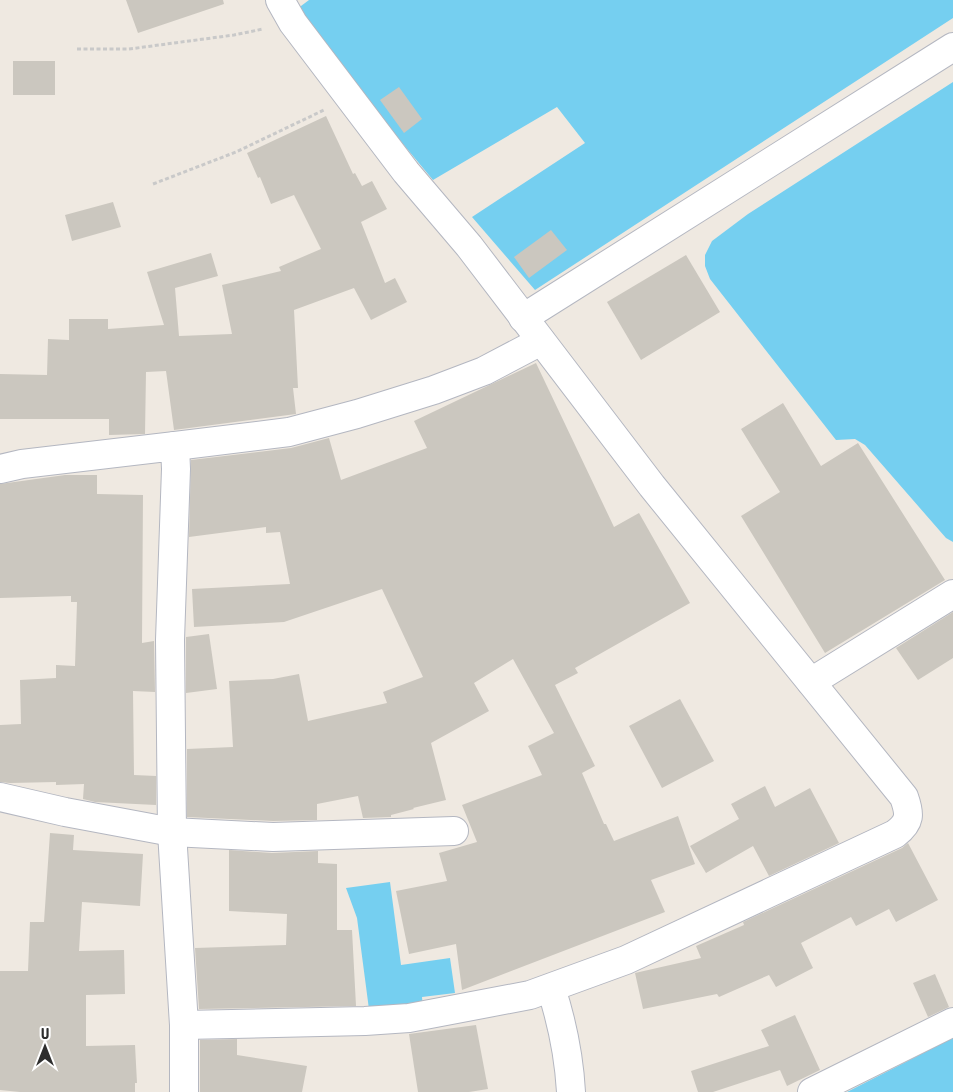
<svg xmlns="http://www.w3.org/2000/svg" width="953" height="1092" font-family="'Asap Condensed',sans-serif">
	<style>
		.water { fill: #75cff0 }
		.building { fill: #cbc7bf }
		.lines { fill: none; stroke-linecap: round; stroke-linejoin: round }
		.minor-casing { stroke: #b4b7c1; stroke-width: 30 }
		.path { stroke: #c9c9c9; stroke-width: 3; stroke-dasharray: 4 2.5; stroke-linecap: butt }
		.minor { stroke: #fff; stroke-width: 28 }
	</style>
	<rect width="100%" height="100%" fill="#efe9e1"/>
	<g class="water">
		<polygon points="309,0 953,0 953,18 535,290 472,217 585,143 557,107 433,180 293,12"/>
		<polygon points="953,82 953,542 946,538 865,445 855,439 836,440 710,279 705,266 705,255 712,241 748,214"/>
		<polygon points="390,882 401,965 450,958 455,993 422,997 423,1009 370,1017 357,918 346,888"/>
		<polygon points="953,1038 953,1092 847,1092"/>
	</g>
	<g class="building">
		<polygon points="126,0 223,0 224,4 138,33"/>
		<rect x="13" y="61" width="42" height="34"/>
		<polygon points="399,87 422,119 404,133 380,100"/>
		<polygon points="326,116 353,174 355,173 362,186 372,181 387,209 361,222 385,283 395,278 407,302 371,320 354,288 294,310 298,388 293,388 296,414 174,430 166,371 146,372 145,434 109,435 109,419 0,419 0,374 47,375 48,339 69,340 69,319 108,319 108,329 164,325 147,272 211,253 218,276 175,288 179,336 232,334 222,285 281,271 279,267 321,249 294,195 271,204 260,177 258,178 247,153"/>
		<polygon points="113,202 121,227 72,241 65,215"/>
		<polygon points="551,230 567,250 529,278 514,257"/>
		<polygon points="686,255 720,312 641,360 607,302"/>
		<polygon points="536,363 614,527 639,513 690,603 575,668 578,673 555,685 595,766 582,773 604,824 606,824 614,841 678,816 695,864 651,880 665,912 462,990 456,944 409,954 396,891 447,881 439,853 477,842 462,805 542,775 528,746 554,733 513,659 474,683 489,711 431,743 446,800 413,808 414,809 391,815 391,817 363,818 358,796 317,804 317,820 273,821 187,817 187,749 233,747 229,681 273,679 299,674 308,721 387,703 383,692 423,677 382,589 284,622 194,627 192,589 290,584 280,532 266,533 266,527 189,537 191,460 291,448 329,438 341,480 427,448 414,421"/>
		<polygon points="783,403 821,466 858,443 945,580 825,653 741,516 780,492 741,429"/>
		<polygon points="65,475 97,475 97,494 143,495 142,643 154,641 155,692 133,691 134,775 156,776 156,805 95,802 83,799 84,784 56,785 56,782 10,783 0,782 0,725 21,724 20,680 56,678 56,665 75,666 77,602 71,602 71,596 0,598 0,484"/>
		<polygon points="953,612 953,658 918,680 896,648"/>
		<polygon points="209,634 217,689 186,693 186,637"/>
		<polygon points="680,699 714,761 662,788 629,726"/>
		<polygon points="765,786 775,807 810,788 839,843 769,876 753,846 706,873 690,846 739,819 731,804"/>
		<polygon points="50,833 74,835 73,850 143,854 140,906 82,902 79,951 124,950 125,994 86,995 86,1046 135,1045 137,1083 135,1083 135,1092 20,1092 0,1090 0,971 28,971 30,922 44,922"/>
		<polygon points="908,843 938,900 896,922 889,909 856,926 851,917 801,943 813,968 776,987 769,975 719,997 717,994 643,1009 635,973 701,958 696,946 744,925 743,922 902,848"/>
		<polygon points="229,850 272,853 318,851 318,863 337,864 337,930 352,930 356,1006 199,1009 195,948 286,945 287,914 229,911"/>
		<polygon points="935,974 949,1007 928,1017 913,983"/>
		<polygon points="795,1015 820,1070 787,1086 780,1070 713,1092 698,1092 691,1071 769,1046 761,1030"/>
		<polygon points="476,1025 488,1089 469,1092 418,1092 409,1034"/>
		<polygon points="237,1039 237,1055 307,1066 302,1092 200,1092 200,1040"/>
	</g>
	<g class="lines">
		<defs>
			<g id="minor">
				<polyline points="523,318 953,47"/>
				<polyline points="175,446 289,432 357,414 434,390 484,371 541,341"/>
				<path d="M0,469L22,464L175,446L176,469L170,640L172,832L184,1025L365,1021L409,1018L530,995L626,960L895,834C911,822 910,814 904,797L652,486L469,246L406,172L293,23L280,0"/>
				<polyline points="811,682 953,594"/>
				<polyline points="0,797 65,812 172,832 273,837 454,831"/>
				<path d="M551,988C562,1022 569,1056 571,1092"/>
				<polyline points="184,1025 184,1092"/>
				<polyline points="812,1092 953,1022"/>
			</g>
		</defs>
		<use href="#minor" class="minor-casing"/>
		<g class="path">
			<polyline points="77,49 129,49 234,35 263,29"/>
			<polyline points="153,184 236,152 324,110"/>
		</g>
		<use href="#minor" class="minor"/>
	</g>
	<g transform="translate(45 1047)" stroke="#ffffff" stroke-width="4" paint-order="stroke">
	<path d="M0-4L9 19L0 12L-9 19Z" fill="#2e2e2e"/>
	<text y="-8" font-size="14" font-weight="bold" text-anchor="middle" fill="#2e2e2e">U</text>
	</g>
</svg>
